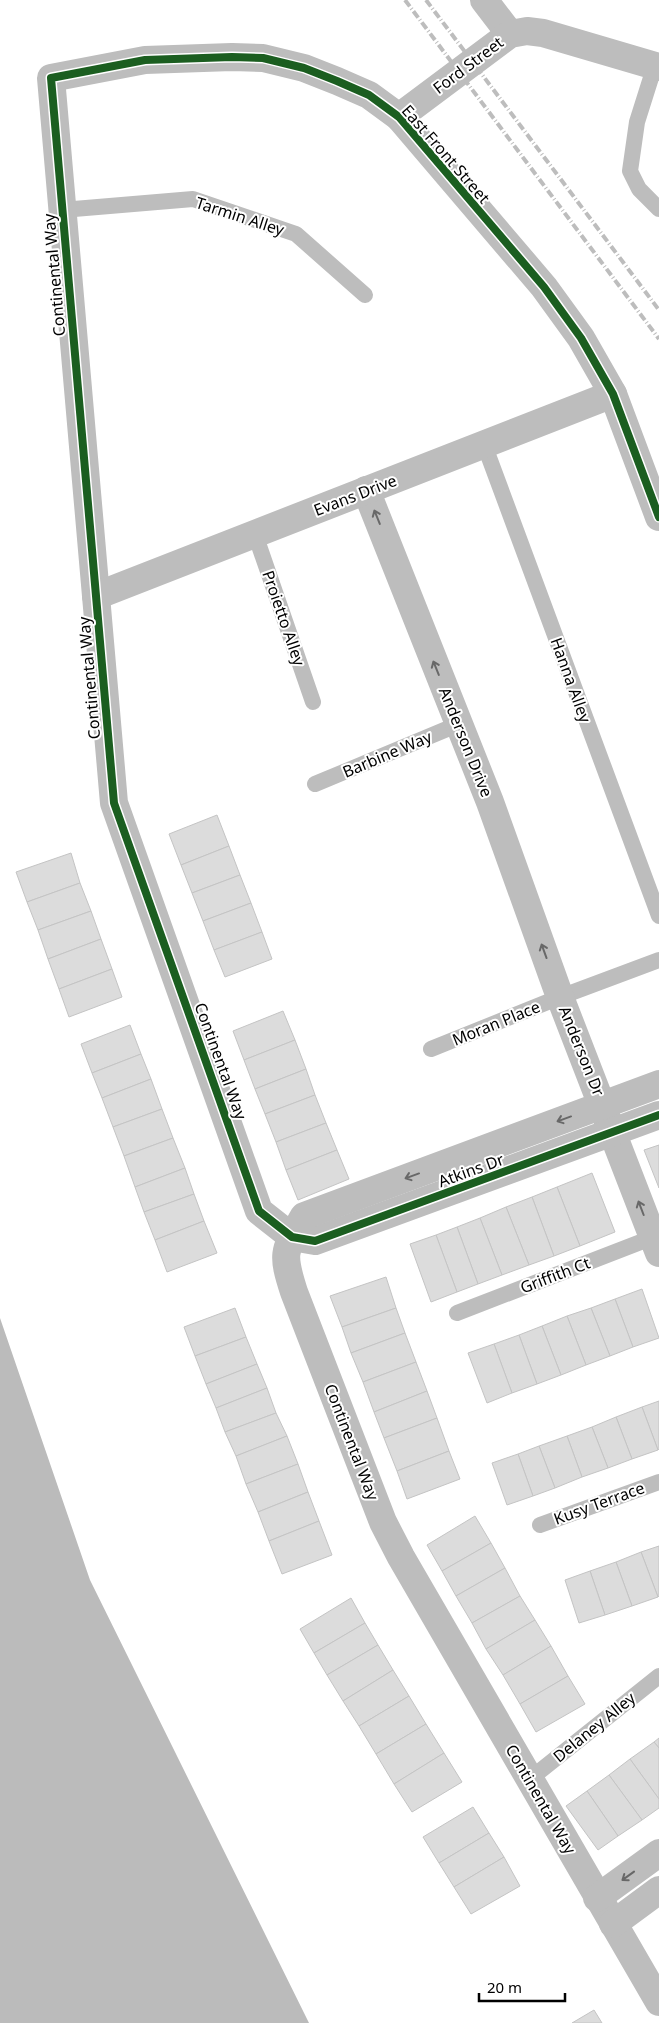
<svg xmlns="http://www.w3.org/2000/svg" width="659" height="2023" font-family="'Noto Sans',sans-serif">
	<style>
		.water { fill: #bbb }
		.building { fill: #dcdcdc; stroke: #c4c4c4 }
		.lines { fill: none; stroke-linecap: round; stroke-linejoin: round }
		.service { stroke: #bdbdbd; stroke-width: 16 }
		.minor { stroke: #bdbdbd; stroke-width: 28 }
		.rail { stroke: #bdbdbd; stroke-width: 4; stroke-dasharray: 8 2.5 1 2.5; stroke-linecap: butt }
		.cycleway-casing { stroke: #fff; stroke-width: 11 }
		.cycleway { stroke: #1b5e20; stroke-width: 8 }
		.oneway { stroke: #686868 }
		.labels { text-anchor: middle; stroke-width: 4; stroke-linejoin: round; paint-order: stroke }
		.street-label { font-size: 16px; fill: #000; stroke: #fff }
	</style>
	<rect width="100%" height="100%" fill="#fff"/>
	<polygon class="water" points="0,1318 90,1580 309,2023 0,2023"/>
	<g class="building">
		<polygon points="217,815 229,846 181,865 169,834"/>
		<polygon points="229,846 240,875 192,893 181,865"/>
		<polygon points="71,853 80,883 27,902 16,872"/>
		<polygon points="240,875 251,903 203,921 192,893"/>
		<polygon points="80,883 91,911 38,930 27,902"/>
		<polygon points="251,903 262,932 214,950 203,921"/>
		<polygon points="91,911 101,939 48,959 38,930"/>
		<polygon points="262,932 272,959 225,977 214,950"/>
		<polygon points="101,939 112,969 59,989 48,959"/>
		<polygon points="112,969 122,997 69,1017 59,989"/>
		<polygon points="283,1011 295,1040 244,1060 233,1031"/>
		<polygon points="130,1025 141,1054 92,1073 81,1044"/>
		<polygon points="295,1040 306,1069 255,1089 244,1060"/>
		<polygon points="141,1054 151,1079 102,1098 92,1073"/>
		<polygon points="306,1069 315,1095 265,1114 255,1089"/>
		<polygon points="151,1079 162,1109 113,1127 102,1098"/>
		<polygon points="315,1095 326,1123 276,1142 265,1114"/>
		<polygon points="162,1109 173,1138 124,1156 113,1127"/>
		<polygon points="326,1123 337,1150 286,1170 276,1142"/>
		<polygon points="173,1138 185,1168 135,1187 124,1156"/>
		<polygon points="659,1145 659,1188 644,1150"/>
		<polygon points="337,1150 349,1179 298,1200 286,1170"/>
		<polygon points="185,1168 194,1194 144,1212 135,1187"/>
		<polygon points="592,1173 615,1232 580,1246 557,1187"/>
		<polygon points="557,1187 580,1246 554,1256 532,1197"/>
		<polygon points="194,1194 204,1221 155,1240 144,1212"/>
		<polygon points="532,1197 554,1256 529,1265 506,1207"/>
		<polygon points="506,1207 529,1265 502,1275 480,1218"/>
		<polygon points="480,1218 502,1275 478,1284 457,1227"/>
		<polygon points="204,1221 217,1253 167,1272 155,1240"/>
		<polygon points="457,1227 478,1284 457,1292 436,1235"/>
		<polygon points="436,1235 457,1292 431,1302 410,1244"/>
		<polygon points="386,1277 396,1308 342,1327 330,1296"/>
		<polygon points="642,1289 659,1338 633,1347 615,1299"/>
		<polygon points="615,1299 633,1347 610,1356 591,1308"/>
		<polygon points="235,1308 246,1337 195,1356 184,1327"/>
		<polygon points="396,1308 405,1333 351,1353 342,1327"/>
		<polygon points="591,1308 610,1356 586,1365 567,1316"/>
		<polygon points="567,1316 586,1365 561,1375 542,1326"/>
		<polygon points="542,1326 561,1375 537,1384 519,1335"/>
		<polygon points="405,1333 416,1362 363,1382 351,1353"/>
		<polygon points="519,1335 537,1384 512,1393 494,1344"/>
		<polygon points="246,1337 257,1364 206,1384 195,1356"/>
		<polygon points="494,1344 512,1393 487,1403 468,1353"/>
		<polygon points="416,1362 427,1391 374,1412 363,1382"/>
		<polygon points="257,1364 267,1388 216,1408 206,1384"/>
		<polygon points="267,1388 276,1413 225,1432 216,1408"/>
		<polygon points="427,1391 437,1418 384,1438 374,1412"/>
		<polygon points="659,1401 659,1449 658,1450 642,1407"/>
		<polygon points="642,1407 658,1450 632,1459 616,1417"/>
		<polygon points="276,1413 287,1436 236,1456 225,1432"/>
		<polygon points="616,1417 632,1459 608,1468 592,1427"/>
		<polygon points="437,1418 449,1451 397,1471 384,1438"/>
		<polygon points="592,1427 608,1468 582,1477 567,1436"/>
		<polygon points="287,1436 298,1464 246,1484 236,1456"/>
		<polygon points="567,1436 582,1477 555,1488 539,1446"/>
		<polygon points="539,1446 555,1488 533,1496 518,1454"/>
		<polygon points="449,1451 460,1479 407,1499 397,1471"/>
		<polygon points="518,1454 533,1496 507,1505 492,1463"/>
		<polygon points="298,1464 308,1492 258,1512 246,1484"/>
		<polygon points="308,1492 319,1521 269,1541 258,1512"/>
		<polygon points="475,1516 491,1543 442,1571 427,1545"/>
		<polygon points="319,1521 332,1555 282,1574 269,1541"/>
		<polygon points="491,1543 505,1568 456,1596 442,1571"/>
		<polygon points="659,1546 659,1596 658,1597 641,1552"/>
		<polygon points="641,1552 658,1597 632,1606 616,1562"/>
		<polygon points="616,1562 632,1606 605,1615 590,1571"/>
		<polygon points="505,1568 520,1596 472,1623 456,1596"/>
		<polygon points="590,1571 605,1615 579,1623 565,1580"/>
		<polygon points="520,1596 535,1620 486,1649 472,1623"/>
		<polygon points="351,1598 365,1623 314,1653 300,1629"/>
		<polygon points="535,1620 551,1646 503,1675 486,1649"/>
		<polygon points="365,1623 378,1645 327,1675 314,1653"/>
		<polygon points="378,1645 393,1670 343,1701 327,1675"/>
		<polygon points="551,1646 568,1676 520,1704 503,1675"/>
		<polygon points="393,1670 409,1696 359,1726 343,1701"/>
		<polygon points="568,1676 585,1704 536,1732 520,1704"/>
		<polygon points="409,1696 426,1724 376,1754 359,1726"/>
		<polygon points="426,1724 444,1753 394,1784 376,1754"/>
		<polygon points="659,1738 659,1748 654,1742"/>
		<polygon points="654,1742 659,1748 659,1799 630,1759"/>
		<polygon points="444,1753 462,1782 412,1812 394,1784"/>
		<polygon points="630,1759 659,1799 659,1808 642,1820 609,1775"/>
		<polygon points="609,1775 642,1820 618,1836 587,1791"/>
		<polygon points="587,1791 618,1836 598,1850 566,1806"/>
		<polygon points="473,1807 489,1833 439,1863 423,1837"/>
		<polygon points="489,1833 504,1857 454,1887 439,1863"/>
		<polygon points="504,1857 520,1886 471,1914 454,1887"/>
		<polygon points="594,2010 602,2023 572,2023"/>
	</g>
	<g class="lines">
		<g class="service">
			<polyline points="655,65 637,122 630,171 639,189 659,209"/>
			<polyline points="62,210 193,199 296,234 365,295"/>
			<polyline points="484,444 659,916"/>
			<polyline points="255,534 313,702"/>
			<polyline points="315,784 459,724"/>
			<polyline points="431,1049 560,997 659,960"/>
			<polyline points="457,1313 659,1235"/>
			<polyline points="540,1525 659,1482"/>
			<polyline points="530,1779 659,1676"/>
		</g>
		<g class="minor">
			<polyline points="484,0 510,34"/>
			<polyline points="399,117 510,34 527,31 543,33 659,67"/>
			<polyline points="366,490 490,802 560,997 659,1253"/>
			<polyline points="659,517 613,394 581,338 544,287 399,117 369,95 337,81 304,68 263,58 232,57 145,60 51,78 114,803 259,1211 292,1237 315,1241 659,1115"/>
			<polyline points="96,596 613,394"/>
			<path d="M659,1084L304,1216C284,1251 281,1252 294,1292L383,1522L401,1557L659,2002"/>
			<polyline points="597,1898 659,1853"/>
			<polyline points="613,1924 659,1890"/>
		</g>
		<g class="rail">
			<polyline points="405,0 659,339"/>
			<polyline points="426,0 659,310"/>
		</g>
		<defs>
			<polyline id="cycleway" points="659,517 613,394 581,338 544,287 399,117 369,95 337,81 304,68 263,58 232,57 145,60 51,78 114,803 259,1211 292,1237 315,1241 659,1115"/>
		</defs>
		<use href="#cycleway" class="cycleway-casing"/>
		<use href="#cycleway" class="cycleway"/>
	</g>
	<defs><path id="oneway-shaft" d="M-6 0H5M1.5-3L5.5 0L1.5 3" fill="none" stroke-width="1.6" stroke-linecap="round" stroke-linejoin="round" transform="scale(1.25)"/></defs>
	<g class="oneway">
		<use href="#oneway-shaft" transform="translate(377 517) rotate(-112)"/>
		<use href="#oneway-shaft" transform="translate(436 668) rotate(-112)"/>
		<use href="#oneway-shaft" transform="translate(544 951) rotate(-110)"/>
		<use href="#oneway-shaft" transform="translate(564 1119) rotate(160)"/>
		<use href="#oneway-shaft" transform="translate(412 1176) rotate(160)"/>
		<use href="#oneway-shaft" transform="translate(641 1208) rotate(-111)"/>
		<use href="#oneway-shaft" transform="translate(628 1876) rotate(144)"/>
	</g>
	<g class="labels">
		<g class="street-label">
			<text transform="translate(468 65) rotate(-37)" y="6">Ford Street</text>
			<text transform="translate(446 154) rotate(49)" y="6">East Front Street</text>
			<text transform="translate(240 216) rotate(18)" y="6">Tarmin Alley</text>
			<text transform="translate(54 275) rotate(-95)" y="6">Continental Way</text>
			<text transform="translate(355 495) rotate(-21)" y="6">Evans Drive</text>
			<text transform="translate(284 618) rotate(71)" y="6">Proietto Alley</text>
			<text transform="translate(89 678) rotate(-95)" y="6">Continental Way</text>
			<text transform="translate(571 680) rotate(70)" y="6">Hanna Alley</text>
			<text transform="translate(466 742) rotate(68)" y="6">Anderson Drive</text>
			<text transform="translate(387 754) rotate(-23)" y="6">Barbine Way</text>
			<text transform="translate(496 1023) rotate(-22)" y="6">Moran Place</text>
			<text transform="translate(582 1051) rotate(68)" y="6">Anderson Dr</text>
			<text transform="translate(221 1061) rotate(70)" y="6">Continental Way</text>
			<text transform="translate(471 1170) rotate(-20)" y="6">Atkins Dr</text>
			<text transform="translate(555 1275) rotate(-21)" y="6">Griffith Ct</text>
			<text transform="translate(352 1442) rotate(69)" y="6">Continental Way</text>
			<text transform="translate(599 1503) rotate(-20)" y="6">Kusy Terrace</text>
			<text transform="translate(594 1727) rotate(-39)" y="6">Delaney Alley</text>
			<text transform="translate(541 1799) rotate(60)" y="6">Continental Way</text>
		</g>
	</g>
	<path d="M479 1993v8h86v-8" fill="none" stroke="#000000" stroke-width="2.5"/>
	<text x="487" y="1993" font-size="15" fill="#000000" stroke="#ffffff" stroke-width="4" paint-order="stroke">20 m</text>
</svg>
